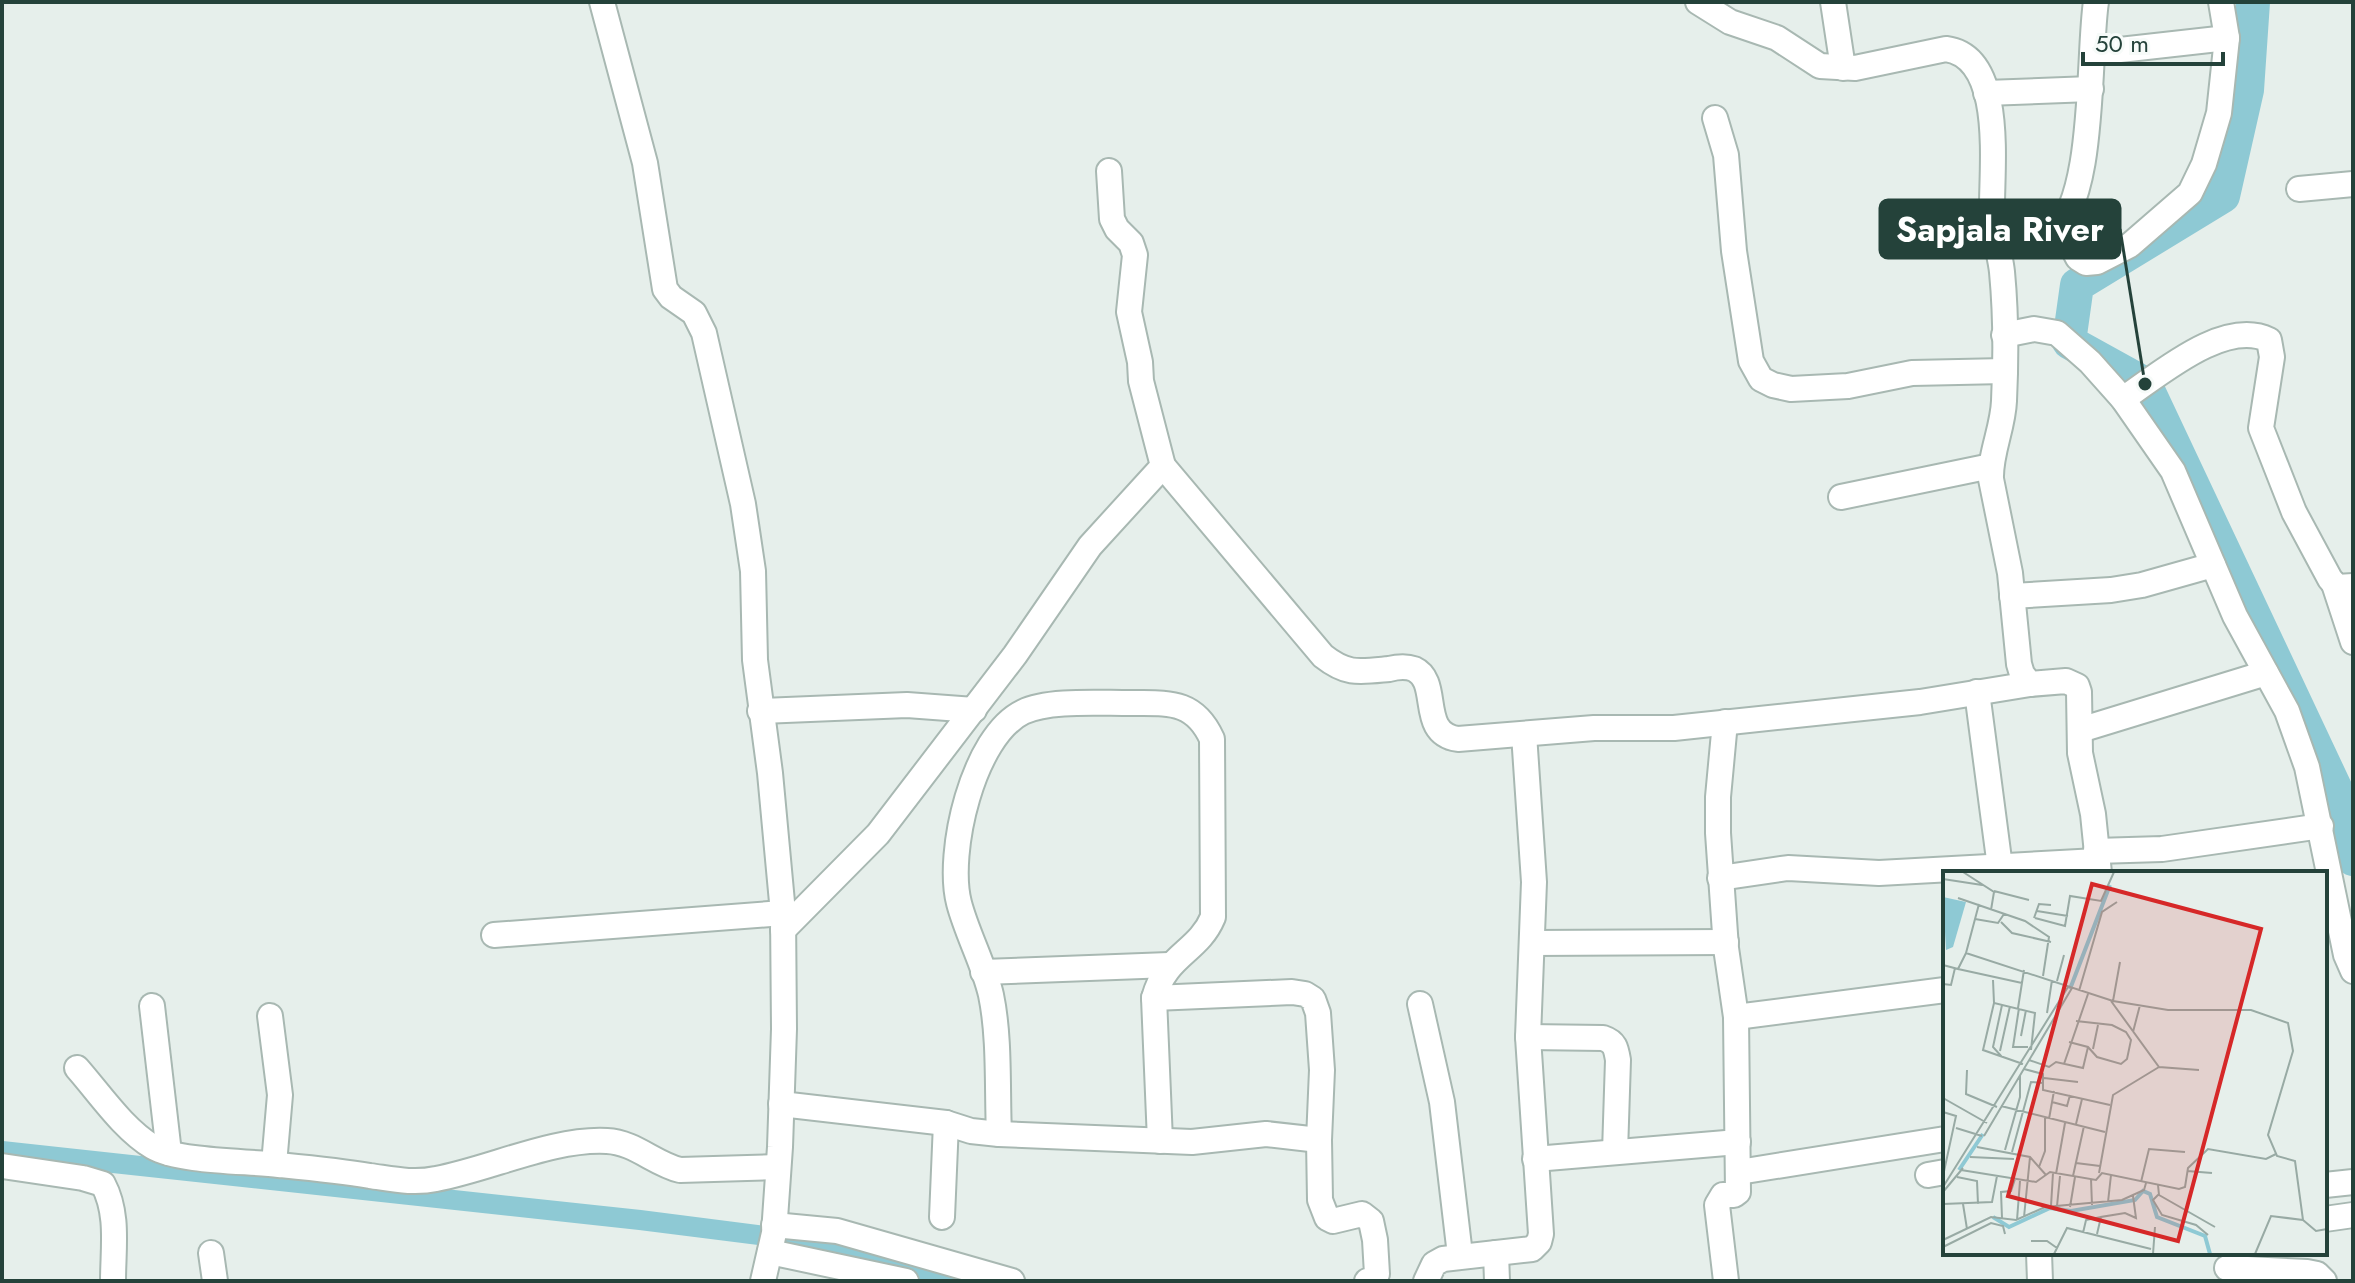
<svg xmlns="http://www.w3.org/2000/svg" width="2355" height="1283" font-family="Jost,sans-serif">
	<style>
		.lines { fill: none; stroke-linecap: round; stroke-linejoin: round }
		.canal { stroke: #8ec9d4; stroke-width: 20 }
		.river { stroke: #8ec9d4; stroke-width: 34 }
		.minor-casing { stroke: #a8b8b2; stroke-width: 28 }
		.minor { stroke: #fff; stroke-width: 24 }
		.inset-river { fill: none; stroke: #8ec9d4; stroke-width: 4 }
		.inset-road { fill: none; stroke: #98aaa4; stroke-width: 2 }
		.view { fill: #d62828; fill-opacity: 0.15; stroke: #d62828; stroke-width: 4 }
		.inset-edge { fill: none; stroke: #24423a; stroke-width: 4 }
		.leader { fill: none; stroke: #24423a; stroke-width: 3 }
		.callout-dot { fill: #24423a; stroke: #f7fbf9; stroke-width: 3 }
		.callout { fill: #24423a; stroke: #24423a; stroke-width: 3 }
		.callout-label { font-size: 34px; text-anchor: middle; font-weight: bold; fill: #fff }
	</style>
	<rect width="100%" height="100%" fill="#e6efeb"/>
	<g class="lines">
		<polyline class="canal" points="2,1151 640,1220 829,1244 964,1281"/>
		<polyline class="river" points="2253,2 2247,90 2223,196 2077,285 2069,342 2145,384 2346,811 2353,859"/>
		<defs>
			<g id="minor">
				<polyline points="602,2 645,163 665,289 671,297 694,313 704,333 743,504 753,571 755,660 770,773 783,913 784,1029 780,1147 774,1233 763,1281"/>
				<path d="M1698,2L1730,22L1777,38L1820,66L1855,68L1946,49C2006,57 1991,170 1992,212C1992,232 2000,252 2002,272C2006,314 2006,359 2004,401C2003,428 1990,453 1991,479L2010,573L2019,664L2022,674L2030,684L2066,681L2077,686L2079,692L2080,753L2093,814L2099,873"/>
				<polyline points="1833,2 1843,68"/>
				<polyline points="2093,53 2227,38"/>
				<polyline points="1986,93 2091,89"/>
				<polyline points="1715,118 1726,155 1734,251 1751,361 1761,379 1773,385 1791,389 1848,386 1912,373 2005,371"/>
				<polyline points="2299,189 2353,184"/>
				<polyline points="2060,224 2078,258 2086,263 2097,262 2130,245 2190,193 2204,164 2219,113 2227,38 2221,2"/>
				<path d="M1997,244C2014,242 2035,242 2051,233C2096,206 2088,51 2096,2"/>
				<polyline points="2004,335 2034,329 2057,333 2090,362 2123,399 2173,471 2235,616 2287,711 2307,767 2346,955 2353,971"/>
				<path d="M2123,399C2159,375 2224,318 2269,340L2272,357L2261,428L2294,512L2330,579L2337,587L2353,586"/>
				<path d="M1163,466L1323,656C1347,675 1359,672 1389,669C1397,667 1406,666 1414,669C1442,682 1417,733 1458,739L1594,728H1674L1920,702L2030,684"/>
				<polyline points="1841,497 1991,466"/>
				<polyline points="2334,584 2353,642"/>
				<polyline points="2012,596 2111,590 2142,585 2213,565"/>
				<polyline points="1977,692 2000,867"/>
				<polyline points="760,711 907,705 974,710"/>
				<polyline points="1725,722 1718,797 1718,833 1726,948 1736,1017 1738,1192 1734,1195 1723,1195 1717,1205 1726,1281"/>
				<polyline points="2080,730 2266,673"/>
				<polyline points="2096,851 2162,849 2321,826"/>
				<polyline points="1720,878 1788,868 1879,873 2097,861"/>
				<polyline points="783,930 878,834 1015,655 1090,546 1163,466 1141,381 1140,362 1129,312 1135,255 1131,243 1117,229 1112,219 1109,171"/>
				<polyline points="494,935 783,913"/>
				<polyline points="1532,943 1726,942"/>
				<polyline points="983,972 1169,965"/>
				<polyline points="1154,998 1292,992 1305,994 1313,999 1318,1013 1322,1070 1319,1140 1320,1200 1327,1218 1333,1221 1362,1214 1371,1221 1375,1240 1377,1274 1375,1278 1367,1281"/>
				<polyline points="1420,1004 1442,1102 1460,1255"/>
				<polyline points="152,1006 169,1153"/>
				<polyline points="270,1016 280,1095 274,1164"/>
				<polyline points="1736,1017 1945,990"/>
				<path d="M1528,1037L1603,1038C1615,1042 1616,1048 1618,1060L1615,1152"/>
				<path d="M77,1068C100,1094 123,1129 153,1147C179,1162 246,1161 279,1165C309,1168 340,1171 370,1176C392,1179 413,1184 436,1179C490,1169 553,1138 607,1141C634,1142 655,1164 680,1170L778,1167"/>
				<polyline points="781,1104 946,1123 971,1131 999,1134 1192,1142 1266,1134 1319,1140"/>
				<path d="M999,1134C997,1090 1000,1038 991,995C984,964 967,934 959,903C946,853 973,736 1023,712C1047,700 1097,703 1125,703C1164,704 1193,697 1212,739L1213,917C1198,953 1166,954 1154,998L1160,1141"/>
				<polyline points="1535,1159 1738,1142"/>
				<path d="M2,1166L83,1178L103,1184C119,1214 113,1248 113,1281"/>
				<polyline points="1739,1172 1945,1139"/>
				<polyline points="1928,1175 1945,1172"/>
				<polyline points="2325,1185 2353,1182"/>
				<polyline points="942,1217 946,1123"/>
				<polyline points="2325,1219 2353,1215"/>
				<polyline points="774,1225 837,1231 1012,1281"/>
				<polyline points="770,1252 906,1281"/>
				<polyline points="211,1253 215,1281"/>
				<polyline points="1496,1253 1497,1281"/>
				<polyline points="2039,1253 2040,1281"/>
				<polyline points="2227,1268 2307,1272 2317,1274 2324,1281"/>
				<polyline points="1426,1281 1434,1264 1443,1259 1532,1249 1539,1242 1541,1234 1528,1037 1534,882 1524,734"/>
			</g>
		</defs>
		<use href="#minor" class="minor-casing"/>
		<use href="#minor" class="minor"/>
	</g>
	<g transform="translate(1943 871)">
		<rect width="384" height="384" fill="#e6efeb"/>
		<path d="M0,26L23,31L10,76L3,79Z" fill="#8ec9d4"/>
		<path class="inset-river" d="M127,118L167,14M16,299L40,263M50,346L66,356L107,337L128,340L192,329L200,320L207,323L214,346L262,365L267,383"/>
		<path class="inset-road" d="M20,1L51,21L48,39M0,8L39,14M51,20L86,29M15,27L82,50L106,66L100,105M94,40L125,45M91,47L96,33L108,34M92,47L122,55L127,25L158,30L171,1M32,48L55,52L61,43M58,51L69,62L108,71M23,82L36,33M0,94L15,98L23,82L170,130L225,139H308L345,152L350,180L325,264L334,285L352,290L360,349L373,360L384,358M15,98L79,112M50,109L51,132L92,142L88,179M114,110L121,84M0,113L8,114L12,97M136,120L159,41L174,31M168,130L216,196L256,199M170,130L177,91M51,132L40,179L80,193M75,137L81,99M76,137L70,176H85M104,142L109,109M190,161L197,134M78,165L83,139M126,171L145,176L154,186L178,193L184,188L188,169L183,161L169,154L133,150M150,178L155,154M57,180L67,135M59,186L50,176L59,134M86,189L106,196L113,191L140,197L145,176M121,193L145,123M81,198L100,203V219L167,234M24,199L23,223L54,236M101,207L135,211M0,227L44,252M109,231L124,235L127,224M58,235L162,261M0,241L13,245L0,305M106,248L111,220M133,253L139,228M13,257L39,265M41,265L129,117M34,276L87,286L103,304M62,279L77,226V205M69,281L88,211L100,212M27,286L71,288M133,292L157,295M96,296L102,280V247M18,299L93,311L107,301L153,309L159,302L236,318L242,316L245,297L265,278L323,288L333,283M244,300L269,302M156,302L170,224L216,196M113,303L122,252M130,305L141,255M14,306L34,310L35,333M148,308L149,334M198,311L206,278L242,281M215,314L216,324L272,356M0,316L125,116M0,321L20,297M216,323L210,329L219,344L253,354L265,364M165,331L168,304M0,333L49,331L54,305M20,333L24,358M108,335L110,302M114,335L117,305M127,336L132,306M81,346L87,286M59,347L58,321L68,320L72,308M74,349L77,310M140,362L143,349L158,346M154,363L158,346L182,342L193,347L190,325M0,369L48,346L73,349L102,336L179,329L201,319L203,312M88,370H104L114,377M0,376L48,352L60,355L62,363M111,383L124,357L208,378M210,383L212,356M312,383L328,345L360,349"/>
		<path class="view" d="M149,13L318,58L235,370L65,325Z"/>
		<rect width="384" height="384" class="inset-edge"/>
	</g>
	<path class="leader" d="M2145 384L2120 229"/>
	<circle class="callout-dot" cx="2145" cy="384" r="8"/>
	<rect class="callout" x="1880" y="200" width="240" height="58" rx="8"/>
	<g class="callout-label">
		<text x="2000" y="241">Sapjala River</text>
	</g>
	<rect width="2355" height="1283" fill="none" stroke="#24423a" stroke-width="8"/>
	<path d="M2083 52v12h140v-12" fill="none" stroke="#24423a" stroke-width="4"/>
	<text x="2095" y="52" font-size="24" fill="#24423a" stroke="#f7fbf9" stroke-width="6" paint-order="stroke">50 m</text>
</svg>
